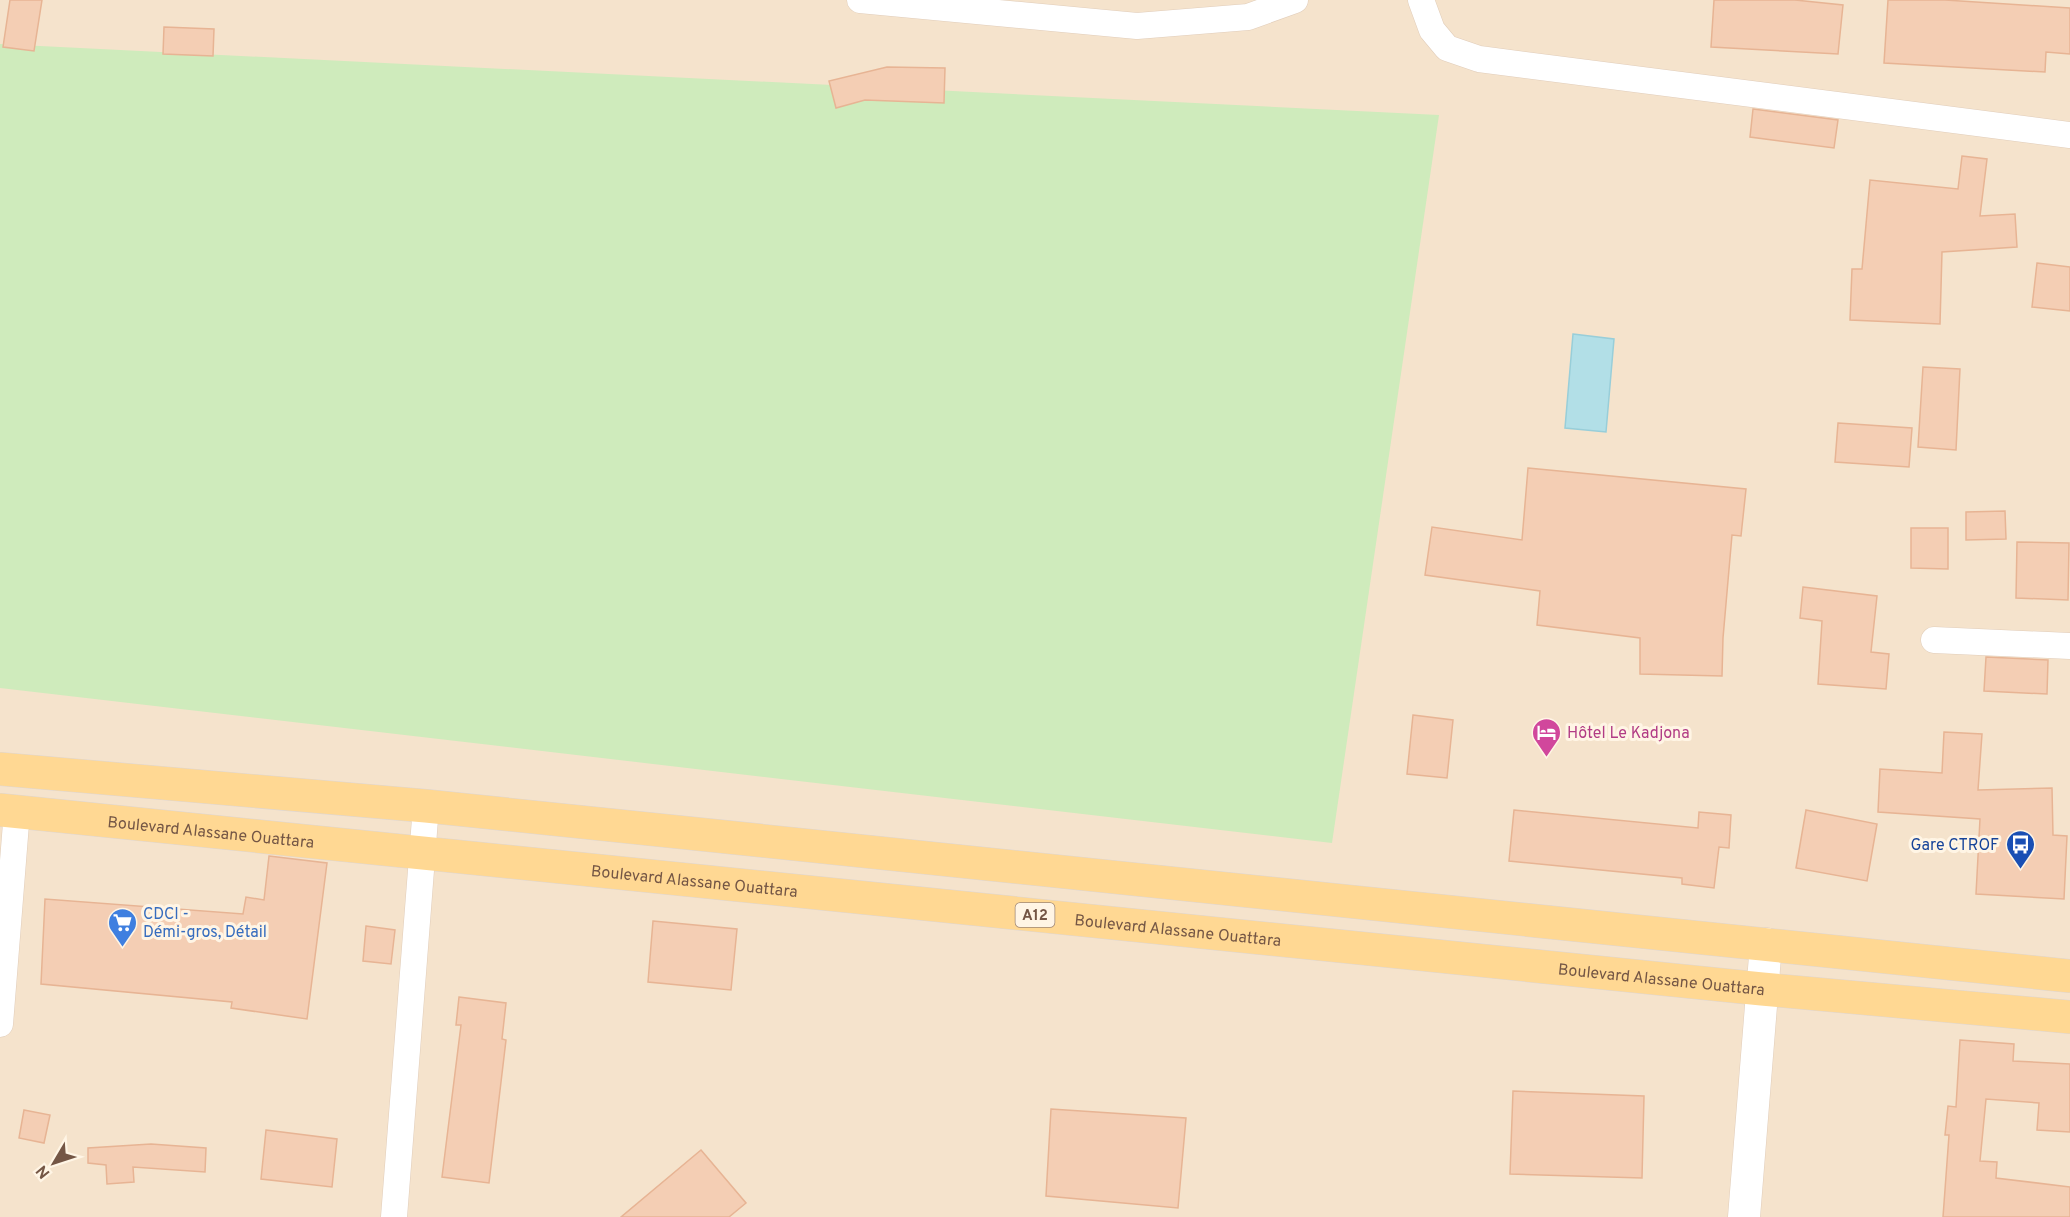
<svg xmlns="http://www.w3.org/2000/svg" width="2070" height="1217" font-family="Overpass,sans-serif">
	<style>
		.residential { fill: #f5e3cc }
		.green { fill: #cfebbc }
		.water { fill: #b2dfe7; stroke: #98ced9; stroke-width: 1.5 }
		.building { fill: #f4ceb4; stroke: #e7b494; stroke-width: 1.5 }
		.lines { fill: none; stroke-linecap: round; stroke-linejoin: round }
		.minor-casing { stroke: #e1cdba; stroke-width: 27 }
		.tertiary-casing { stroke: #e1cdba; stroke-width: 33 }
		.primary-casing { stroke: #ded6d2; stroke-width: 34 }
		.minor { stroke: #fff; stroke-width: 26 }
		.tertiary { stroke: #fff; stroke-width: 32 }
		.primary { stroke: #ffd893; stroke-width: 33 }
		.labels { text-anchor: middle; stroke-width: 6; stroke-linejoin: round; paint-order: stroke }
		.shield { fill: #fff5e5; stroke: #9e8675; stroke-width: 1.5 }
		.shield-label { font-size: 15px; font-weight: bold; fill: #745645 }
		.hotel-label { font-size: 16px; fill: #b23c85; stroke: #fff5e5; text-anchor: start }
		.street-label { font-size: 16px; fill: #745645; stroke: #fff5e5 }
		.transit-label { font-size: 16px; fill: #164399; stroke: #fff5e5; text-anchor: end }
		.shop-label { font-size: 16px; fill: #366cbe; stroke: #fff5e5; text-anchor: start }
	</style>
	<rect width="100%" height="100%" fill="#fdf1de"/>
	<rect class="residential" x="0" y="0" width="2070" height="1217"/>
	<polygon class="green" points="0,44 1439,115 1332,843 0,688"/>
	<polygon class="water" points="1573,334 1614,339 1606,432 1565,428"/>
	<g class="building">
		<polygon points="10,0 42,0 34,51 3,47"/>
		<polygon points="1714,0 1795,0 1843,5 1838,54 1711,47"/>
		<polygon points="1888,0 1945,0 2070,8 2070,54 2046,52 2045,72 1884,63"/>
		<polygon points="164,27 214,29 213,56 163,54"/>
		<polygon points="887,67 945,68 944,103 865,100 836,108 829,81"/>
		<polygon points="1753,109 1838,120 1834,148 1750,137"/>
		<polygon points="1962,156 1987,159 1980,216 2015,214 2017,247 1942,252 1940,324 1850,320 1852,269 1862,269 1870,180 1958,189"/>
		<polygon points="2037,263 2070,267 2070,311 2032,307"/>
		<polygon points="1923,367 1960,369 1956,450 1918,447"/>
		<polygon points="1838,423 1912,428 1909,467 1835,462"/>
		<polygon points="1528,468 1746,489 1741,536 1732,535 1723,638 1722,676 1640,674 1640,638 1537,625 1540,591 1425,575 1432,527 1522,540"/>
		<polygon points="2005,511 2006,539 1966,540 1966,512"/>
		<polygon points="1911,528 1948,528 1948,569 1911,568"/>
		<polygon points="2017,542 2069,543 2068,600 2016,598"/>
		<polygon points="1803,587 1877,596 1871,652 1889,654 1886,689 1818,684 1822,621 1800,618"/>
		<polygon points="1986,657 2048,660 2047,694 1984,691"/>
		<polygon points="1413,715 1453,720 1447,778 1407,774"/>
		<polygon points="1944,732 1982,734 1978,790 2052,788 2053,835 2067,836 2064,899 1976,894 1980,819 1878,812 1880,769 1942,773"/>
		<polygon points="1514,810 1698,828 1699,812 1731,815 1729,848 1719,847 1714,888 1682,884 1682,878 1509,861"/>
		<polygon points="1806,810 1877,824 1867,881 1796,868"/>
		<polygon points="269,856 327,863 307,1019 231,1008 232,1002 41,984 45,899 243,914 246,897 264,900"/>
		<polygon points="653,921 737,929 731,990 648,982"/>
		<polygon points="366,926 395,930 391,964 363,961"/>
		<polygon points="459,997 506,1003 502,1039 506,1040 489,1183 442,1177 461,1025 456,1025"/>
		<polygon points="1960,1040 2014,1044 2013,1061 2070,1064 2070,1132 2037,1130 2039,1103 1986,1099 1980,1161 1997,1162 1996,1178 2070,1187 2070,1217 1943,1217 1949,1135 1945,1135 1948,1106 1956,1107"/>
		<polygon points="1513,1091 1644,1096 1642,1178 1510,1174"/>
		<polygon points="1051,1109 1186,1118 1178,1208 1046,1196"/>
		<polygon points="24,1110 50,1115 44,1143 19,1138"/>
		<polygon points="266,1130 337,1139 332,1187 261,1179"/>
		<polygon points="151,1144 206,1148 205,1172 133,1167 134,1182 107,1184 106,1165 88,1163 88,1148"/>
		<polygon points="701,1150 746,1203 729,1217 621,1217"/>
	</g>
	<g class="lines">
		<defs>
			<g id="minor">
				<polyline points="860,0 1137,26 1248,17 1295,0"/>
				<polyline points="1421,0 1432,30 1447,48 1479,59 2070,135"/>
				<polyline points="1934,640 2070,646"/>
				<polyline points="0,1024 17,811"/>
				<polyline points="394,1217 426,806"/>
			</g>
			<polyline id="tertiary" points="1744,1217 1766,944"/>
			<g id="primary">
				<polyline points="0,769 426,806 2070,976"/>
				<path id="s1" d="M0,810L1762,989L2070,1017"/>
			</g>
		</defs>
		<use href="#minor" class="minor-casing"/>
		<use href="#tertiary" class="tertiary-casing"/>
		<use href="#primary" class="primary-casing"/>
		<use href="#minor" class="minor"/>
		<use href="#tertiary" class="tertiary"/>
		<use href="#primary" class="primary"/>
	</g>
	<defs>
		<symbol id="hotel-pin" viewBox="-11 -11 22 30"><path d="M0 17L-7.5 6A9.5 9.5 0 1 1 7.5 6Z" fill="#d1479c" stroke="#fff5e5"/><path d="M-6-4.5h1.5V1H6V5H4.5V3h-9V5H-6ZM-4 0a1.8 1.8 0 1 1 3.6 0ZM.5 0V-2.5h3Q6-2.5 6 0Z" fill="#fff"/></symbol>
		<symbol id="bus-pin" viewBox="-11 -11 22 30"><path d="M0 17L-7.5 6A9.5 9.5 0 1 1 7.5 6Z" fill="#1a4fb4" stroke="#fff5e5"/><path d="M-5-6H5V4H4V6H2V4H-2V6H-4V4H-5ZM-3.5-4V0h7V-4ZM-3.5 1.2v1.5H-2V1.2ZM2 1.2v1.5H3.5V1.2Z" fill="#fff"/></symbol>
		<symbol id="supermarket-pin" viewBox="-11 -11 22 30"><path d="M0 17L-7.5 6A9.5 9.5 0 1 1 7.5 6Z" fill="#3f7fe0" stroke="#fff5e5"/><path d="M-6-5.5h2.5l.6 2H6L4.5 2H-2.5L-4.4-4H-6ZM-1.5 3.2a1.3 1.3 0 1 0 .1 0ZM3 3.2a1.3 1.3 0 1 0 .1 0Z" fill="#fff"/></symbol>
	</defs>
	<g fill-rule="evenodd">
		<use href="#hotel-pin" x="1530" y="716" width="33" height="45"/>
		<use href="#bus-pin" x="2004" y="828" width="33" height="45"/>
		<use href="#supermarket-pin" x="106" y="906" width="33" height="45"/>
	</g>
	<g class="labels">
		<rect class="shield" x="1015.5" y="903" width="39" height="24" rx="4.5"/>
		<g class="shield-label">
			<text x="1035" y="920">A12</text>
		</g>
		<g class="hotel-label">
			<text x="1567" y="738">Hôtel Le Kadjona</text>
		</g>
		<g class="street-label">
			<text dy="6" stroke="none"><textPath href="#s1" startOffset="212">Boulevard Alassane Ouattara</textPath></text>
			<text dy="6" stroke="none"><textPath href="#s1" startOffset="698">Boulevard Alassane Ouattara</textPath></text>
			<text dy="6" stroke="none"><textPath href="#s1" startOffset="1184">Boulevard Alassane Ouattara</textPath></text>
			<text dy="6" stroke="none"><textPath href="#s1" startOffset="1670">Boulevard Alassane Ouattara</textPath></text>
		</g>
		<g class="transit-label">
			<text x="1999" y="850">Gare CTROF</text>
		</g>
		<g class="shop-label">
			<text x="143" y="919">CDCI -<tspan x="143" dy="18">Démi-gros, Détail</tspan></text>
		</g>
	</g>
	<g transform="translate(54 1163) rotate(231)" stroke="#fff5e5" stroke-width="4.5" paint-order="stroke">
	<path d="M0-4.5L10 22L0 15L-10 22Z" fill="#745645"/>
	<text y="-9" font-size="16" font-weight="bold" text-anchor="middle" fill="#745645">N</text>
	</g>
</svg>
